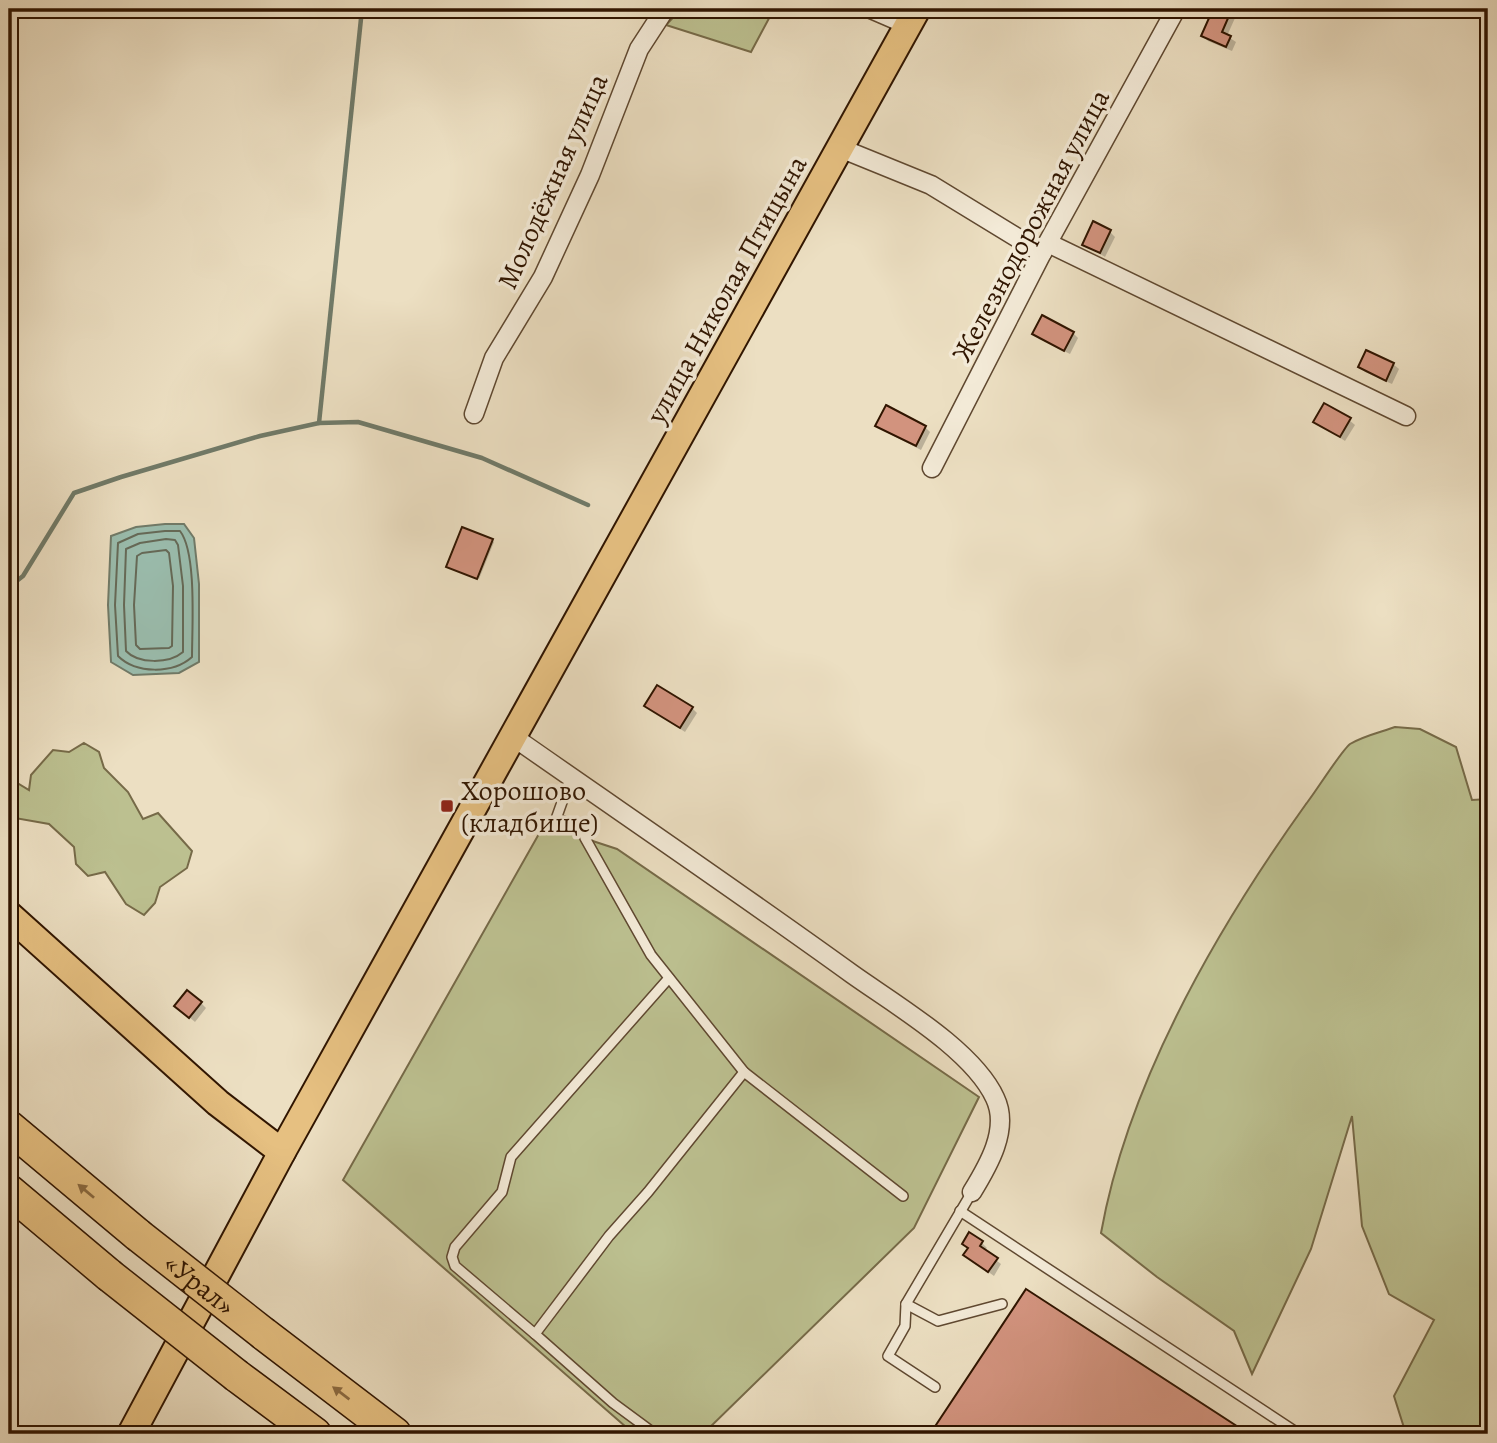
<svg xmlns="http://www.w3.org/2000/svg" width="1497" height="1443" font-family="Alegreya,serif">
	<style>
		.green { fill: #bcc090; stroke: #766a48; stroke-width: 2 }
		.water { fill: #9abdae; stroke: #707a68; stroke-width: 2 }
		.shadow { fill: #0003 }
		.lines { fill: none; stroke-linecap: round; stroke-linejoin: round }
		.shore { stroke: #656957; stroke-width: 2 }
		.stream { stroke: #707a68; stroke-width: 4.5 }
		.building { fill: #d2937e; stroke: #301500; stroke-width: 2 }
		.lane-casing { stroke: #5f4830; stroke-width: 12 }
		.street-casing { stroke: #5f4830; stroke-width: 21 }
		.primary-casing { stroke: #301500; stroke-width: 30 }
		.highway-casing { stroke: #301500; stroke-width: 35 }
		.lane { stroke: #f3ead7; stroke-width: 9 }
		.street { stroke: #f3ead7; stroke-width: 18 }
		.primary { stroke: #e6c081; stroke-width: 26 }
		.highway { stroke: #e6c081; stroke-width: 32 }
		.highway-bridge-casing { stroke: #301500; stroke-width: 35; stroke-linecap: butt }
		.highway-bridge { stroke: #e6c081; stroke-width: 32 }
		.oneway { fill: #8b6a40 }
		.poi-dot { fill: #8f2418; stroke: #f3ead7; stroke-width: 2.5 }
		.labels { text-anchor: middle; stroke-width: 7; stroke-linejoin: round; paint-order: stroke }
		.street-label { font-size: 28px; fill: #301500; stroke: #f3ead7 }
		.poi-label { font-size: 28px; fill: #301500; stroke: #f3ead7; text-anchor: start }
	</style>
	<rect width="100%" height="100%" fill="#ecdfc2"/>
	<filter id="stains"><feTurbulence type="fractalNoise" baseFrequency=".00286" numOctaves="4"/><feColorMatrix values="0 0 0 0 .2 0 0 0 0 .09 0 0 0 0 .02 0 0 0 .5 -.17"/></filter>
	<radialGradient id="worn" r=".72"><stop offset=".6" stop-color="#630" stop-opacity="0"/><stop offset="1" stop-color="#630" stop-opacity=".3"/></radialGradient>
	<g class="green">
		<polygon points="681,9 774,9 751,52 666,25"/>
		<path d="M1395,727L1420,729L1456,747L1472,800L1488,799V1434H1406L1394,1396L1434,1320L1389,1294L1362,1226L1352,1116L1311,1249L1252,1374L1234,1331L1157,1277L1101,1233C1128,1082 1218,927 1306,804C1315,793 1341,751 1350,744C1363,736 1381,732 1395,727Z"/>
		<polygon points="84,743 99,752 104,768 128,792 143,819 158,813 192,851 187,868 160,887 155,903 144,915 126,904 105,872 88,876 76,864 74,847 49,824 9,817 9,778 29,790 31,775 53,750 69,752"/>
		<polygon points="544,825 617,849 979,1097 914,1228 703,1434 634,1434 343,1180"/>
	</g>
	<polygon class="water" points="165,524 184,524 194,538 199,584 199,662 179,673 133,675 111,662 108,605 111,536 136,527"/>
	<g class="shadow">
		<polygon points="1215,9 1239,9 1227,36 1236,42 1232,51 1208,41 1203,36"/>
		<polygon points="1110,232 1115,237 1105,257 1084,244"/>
		<polygon points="1034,333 1073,333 1078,338 1070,354 1039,339"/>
		<polygon points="1367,352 1393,364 1399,369 1392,384 1365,372 1360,367"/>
		<polygon points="1349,420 1355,425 1345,441 1315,421"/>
		<polygon points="877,425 925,427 930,432 921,450 882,430"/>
		<polygon points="492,540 494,542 479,579 451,568"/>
		<polygon points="646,706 692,708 697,713 685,732"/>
		<polygon points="201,1003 206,1008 195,1022 182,1011"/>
		<polygon points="982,1243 987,1248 984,1251 1001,1264 994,1276 965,1255"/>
		<polygon points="1026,1291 1245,1434 934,1434"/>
	</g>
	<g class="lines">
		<g class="shore">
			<path d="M165,531H180C197,553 192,627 192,657C173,674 136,674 118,656L115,605L118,543L138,534Z"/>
			<path d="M166,539L175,540L178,545L183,586V652C169,664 138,664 126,651L124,605L126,549L140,543Z"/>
			<polygon points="166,550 169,553 173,586 172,646 169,648 140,649 136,645 134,605 137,556 142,553"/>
		</g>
		<g class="stream">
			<polyline points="319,423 362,9"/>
			<polyline points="9,587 23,576 74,493 121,477 260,436 319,423 358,422 482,458 588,505"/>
		</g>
	</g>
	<g class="building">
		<polygon points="1213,9 1232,9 1222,32 1231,36 1226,47 1201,36"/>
		<polygon points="1093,221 1111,230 1100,253 1082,245"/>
		<polygon points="1042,315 1074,332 1064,351 1032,334"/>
		<polygon points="1366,350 1394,363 1386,381 1358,367"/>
		<polygon points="1324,403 1351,418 1340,437 1313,422"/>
		<polygon points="886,405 926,426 916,446 875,426"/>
		<polygon points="462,527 493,539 477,579 446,567"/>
		<polygon points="657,685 693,707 680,728 644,706"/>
		<polygon points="187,990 202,1002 189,1018 174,1006"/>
		<polygon points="969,1232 983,1241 980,1246 998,1258 988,1272 963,1255 968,1248 962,1244"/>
		<polygon points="1026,1289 1249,1434 930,1434"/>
	</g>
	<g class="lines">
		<defs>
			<g id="lane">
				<polyline points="571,777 556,819 582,827 585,838 651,955 744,1072 903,1196"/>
				<polyline points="669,978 511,1157 502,1192 455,1247 452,1257 455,1266 535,1334 609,1236 648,1192 744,1072"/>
				<polyline points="972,1192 906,1304 938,1321 1002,1304"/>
				<polyline points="960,1211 1299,1434"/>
				<polyline points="906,1304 905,1326 888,1356 935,1387"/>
				<polyline points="535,1334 613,1403 655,1434"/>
			</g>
			<g id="street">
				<polyline points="871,9 908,25"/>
				<polyline points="840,148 931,185 1042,253"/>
				<polyline points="1048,243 1406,416"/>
				<polyline points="474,414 494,358 543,277 590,175 639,49 665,9"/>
				<polyline points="932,468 1042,253 1176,9"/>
				<path d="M512,736C625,815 740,893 852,974C894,1004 973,1050 995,1098C1010,1129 988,1166 972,1192"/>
			</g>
			<g id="primary">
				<polyline points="9,915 218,1103 282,1152"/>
				<polyline points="131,1434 282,1152 917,9"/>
			</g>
			<g id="highway">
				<polyline points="9,1127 138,1235"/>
				<polyline points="9,1191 109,1275"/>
				<polyline points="264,1334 395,1434"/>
				<polyline points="237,1376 315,1434"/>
			</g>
		</defs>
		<use href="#lane" class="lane-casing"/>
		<use href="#street" class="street-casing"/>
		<use href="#primary" class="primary-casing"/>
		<use href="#highway" class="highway-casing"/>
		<use href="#lane" class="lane"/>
		<use href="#street" class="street"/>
		<use href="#primary" class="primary"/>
		<use href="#highway" class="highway"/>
		<defs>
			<g id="highway-bridge">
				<path id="s1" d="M138,1235L264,1334"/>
				<polyline points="109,1275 237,1376"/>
			</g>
		</defs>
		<use href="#highway-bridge" class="highway-bridge-casing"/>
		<use href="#highway-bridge" class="highway-bridge"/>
	</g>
	<defs><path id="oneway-solid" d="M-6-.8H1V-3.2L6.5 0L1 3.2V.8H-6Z" transform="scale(1.75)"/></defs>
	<g class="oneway">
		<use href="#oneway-solid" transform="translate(86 1191) rotate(-140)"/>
		<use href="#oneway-solid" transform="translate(341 1393) rotate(-143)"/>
	</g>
	<rect class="poi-dot" x="440" y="799" width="14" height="14" rx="3.5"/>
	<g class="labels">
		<g class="street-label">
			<text transform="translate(552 181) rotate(-66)" y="10">Молодёжная улица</text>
			<text transform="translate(1030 225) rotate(-62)" y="10">Железнодорожная улица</text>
			<text transform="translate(726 289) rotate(-61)" y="10">улица Николая Птицына</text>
			<text dy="10" stroke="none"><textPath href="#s1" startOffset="79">«Урал»</textPath></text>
		</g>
		<g class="poi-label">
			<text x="461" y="800">Хорошово<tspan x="461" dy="32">(кладбище)</tspan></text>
		</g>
	</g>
	<rect width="1497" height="1443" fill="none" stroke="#ecdfc2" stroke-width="35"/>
	<rect x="10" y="10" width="1476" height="1422" fill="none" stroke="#301500" stroke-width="3.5"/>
	<rect x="18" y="18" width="1462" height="1408" fill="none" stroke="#301500" stroke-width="2"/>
	<rect width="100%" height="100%" filter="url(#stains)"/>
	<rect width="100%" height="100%" fill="url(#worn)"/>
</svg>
